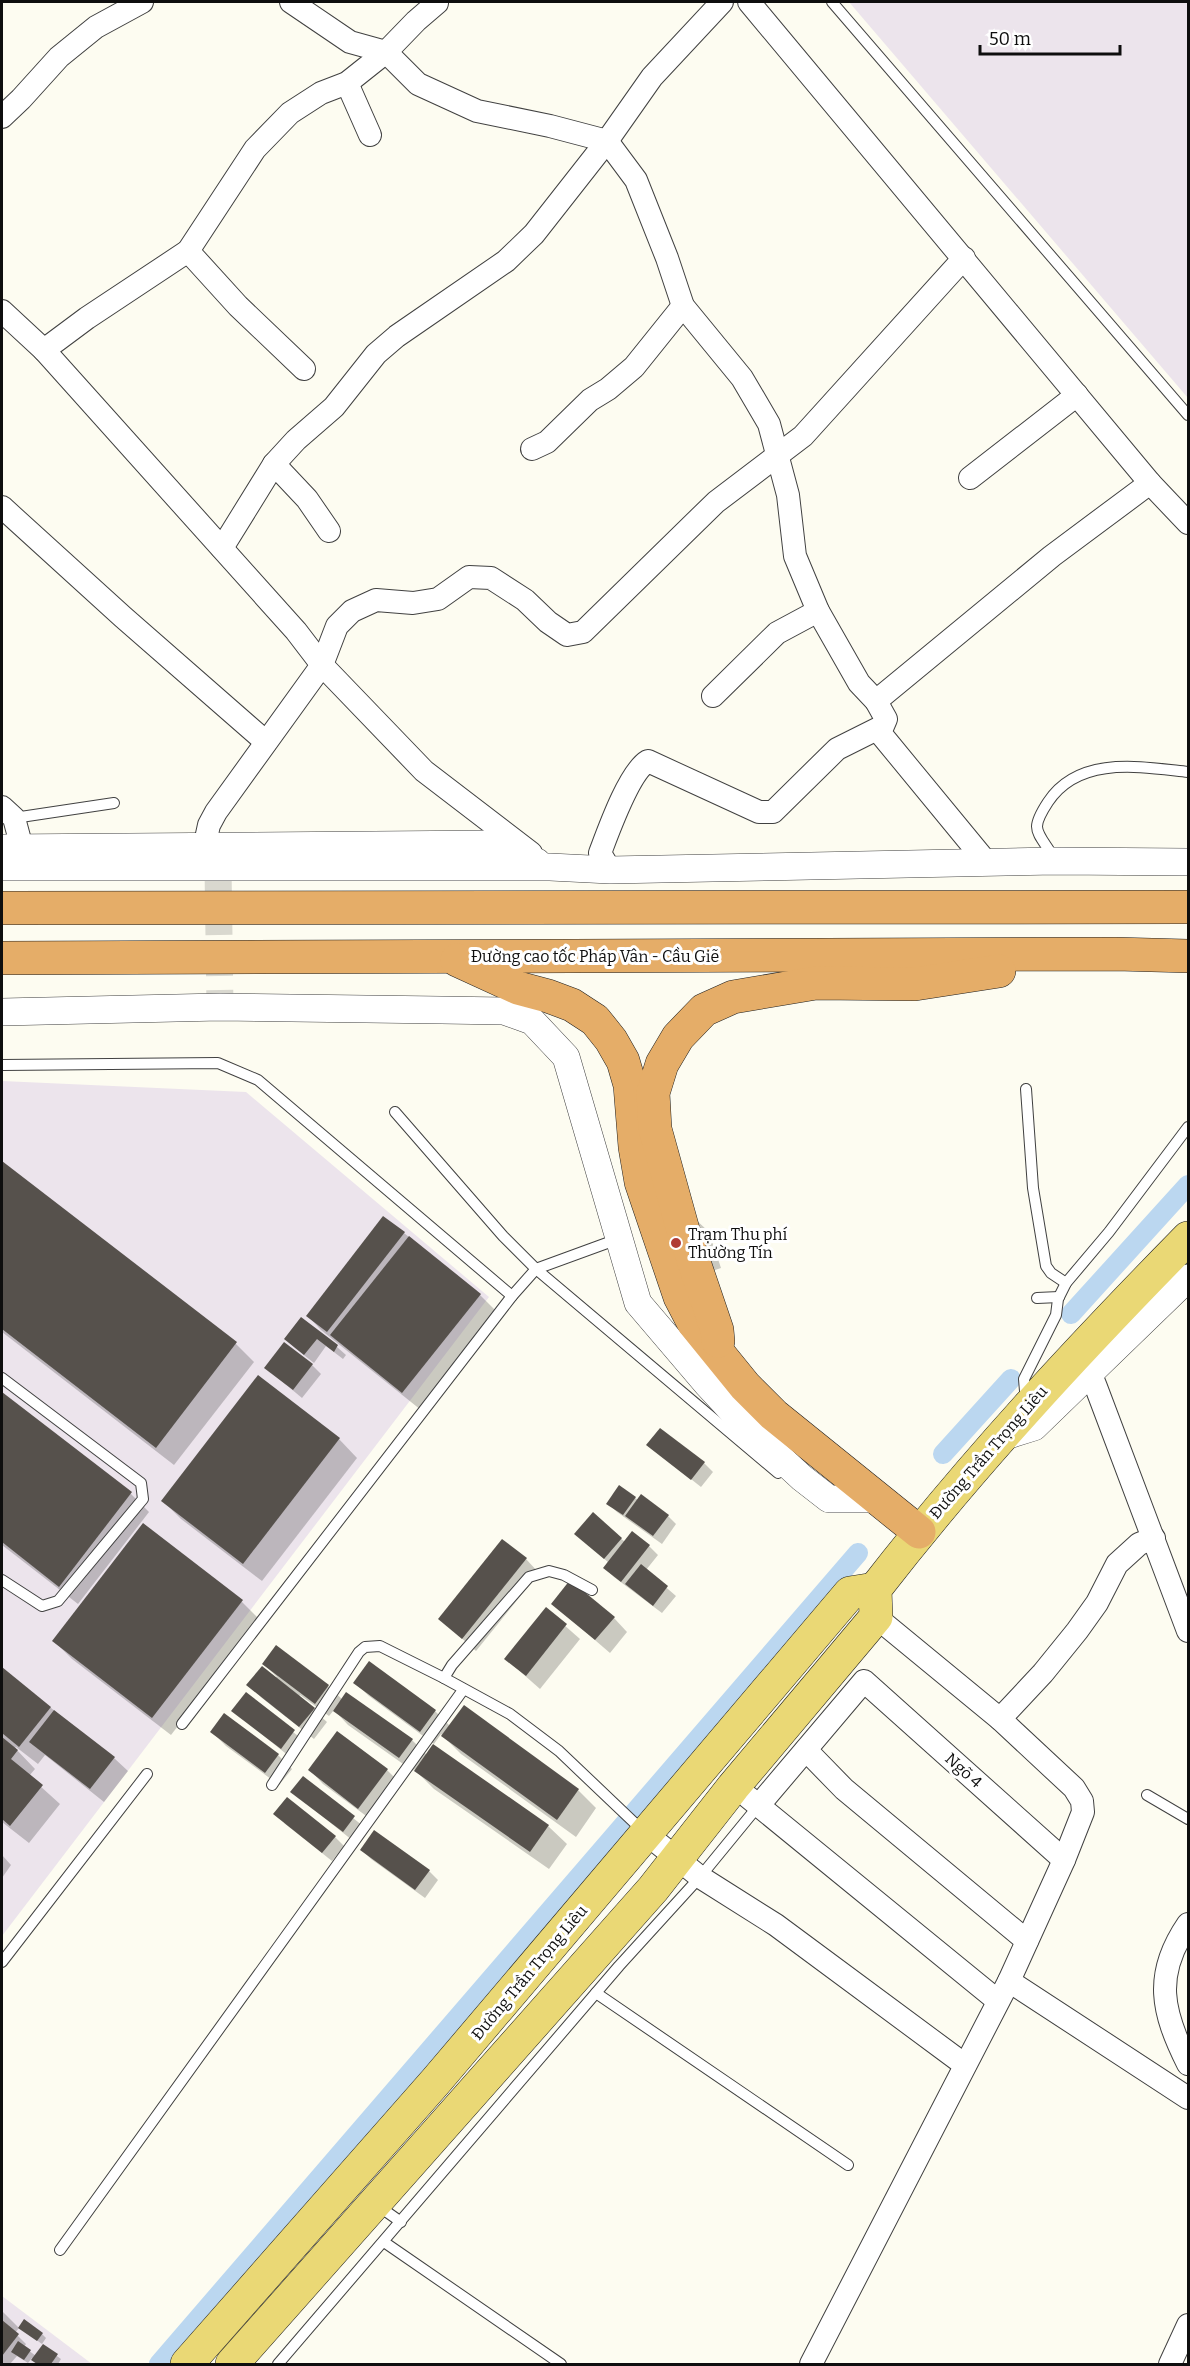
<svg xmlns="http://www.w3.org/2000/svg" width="1190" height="2366" font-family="Bitter,serif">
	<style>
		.industrial { fill: #ece4ec }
		.shadow { fill: #0003 }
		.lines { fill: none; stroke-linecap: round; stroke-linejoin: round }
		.canal { stroke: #bbd7f0; stroke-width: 20 }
		.building { fill: #56514c }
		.tertiary-tunnel { stroke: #d9d8cf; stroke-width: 27; stroke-dasharray: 27 14; stroke-linecap: butt }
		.service-casing { stroke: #414141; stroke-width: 12 }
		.minor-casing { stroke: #414141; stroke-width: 24 }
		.tertiary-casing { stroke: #414141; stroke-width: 28 }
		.primary-casing { stroke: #1f1f1f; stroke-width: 34 }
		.motorway-casing { stroke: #1f1f1f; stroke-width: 34 }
		.service { stroke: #fff; stroke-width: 10 }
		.minor { stroke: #fff; stroke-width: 22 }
		.tertiary { stroke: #fff; stroke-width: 27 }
		.primary { stroke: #ead875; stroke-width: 33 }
		.motorway { stroke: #e5ad68; stroke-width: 33 }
		.poi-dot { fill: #b03b35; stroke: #fff; stroke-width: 2 }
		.labels { text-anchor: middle; stroke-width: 6; stroke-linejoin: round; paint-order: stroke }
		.street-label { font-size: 16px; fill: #0e0e0e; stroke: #fff }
		.poi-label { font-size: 16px; fill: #0e0e0e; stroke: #fff; text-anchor: start }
	</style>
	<rect width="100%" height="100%" fill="#fdfcf1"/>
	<g class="industrial">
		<polygon points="849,2 1188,2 1188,398"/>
		<polygon points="2,1081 246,1092 489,1297 2,1936"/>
		<polygon points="2,2296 92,2364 2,2364"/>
	</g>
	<g class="shadow">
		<polygon points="2,1163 236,1344 254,1362 174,1465 2,1332"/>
		<polygon points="694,1218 708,1231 715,1250 663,1268 663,1271 716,1253 721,1268 671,1285 657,1271 645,1233"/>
		<polygon points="404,1233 480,1295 498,1313 421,1410 321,1330 308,1316"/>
		<polygon points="301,1319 337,1347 346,1355 343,1359 326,1346 314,1363 295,1348 286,1339"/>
		<polygon points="312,1365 321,1374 302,1398 266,1368"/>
		<polygon points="2,1394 131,1494 149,1512 78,1604 2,1545"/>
		<polygon points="339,1439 357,1458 262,1581 181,1519 163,1501"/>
		<polygon points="648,1445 704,1463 713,1472 701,1487"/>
		<polygon points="635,1498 668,1516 676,1524 662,1544 617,1512 608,1503"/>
		<polygon points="593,1514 625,1542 649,1546 658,1555 646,1570 676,1596 662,1613 614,1577 605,1568 609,1563 585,1542"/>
		<polygon points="143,1525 242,1602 260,1620 171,1735 72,1659 54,1641"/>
		<polygon points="526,1559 539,1573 476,1651 440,1619"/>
		<polygon points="553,1604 614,1618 627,1632 610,1653"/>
		<polygon points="546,1609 580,1639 540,1689 506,1659"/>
		<polygon points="264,1664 328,1686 343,1700 412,1740 427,1755 548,1826 567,1844 549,1869 434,1789 414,1769 413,1771 348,1725 334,1710 329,1716 300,1695 299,1697 327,1722 314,1739 262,1698 248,1685 277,1677"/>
		<polygon points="2,1669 114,1758 128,1771 104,1802 45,1755 38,1764 16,1747 15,1748 35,1769 29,1776 60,1804 29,1843 2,1822"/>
		<polygon points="355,1683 435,1711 450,1726 578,1790 596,1808 576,1837 461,1754 441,1734 434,1744 369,1696"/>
		<polygon points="246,1694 303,1740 290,1757 233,1711"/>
		<polygon points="225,1715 278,1755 292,1769 279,1785 226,1746 212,1732"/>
		<polygon points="310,1770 387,1770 396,1779 373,1821 323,1784"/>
		<polygon points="303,1778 363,1826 352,1840 292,1792"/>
		<polygon points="284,1823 335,1837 344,1846 332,1861"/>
		<polygon points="362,1850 429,1871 438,1880 425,1898 371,1859"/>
		<polygon points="2,1855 11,1865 2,1878"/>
		<polygon points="2,2311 19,2328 15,2333 26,2344 24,2347 36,2356 43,2346 61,2359 58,2364 38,2364 32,2358 28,2363 17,2356 10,2364 2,2364"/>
		<polygon points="24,2331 42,2334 46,2338 42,2344"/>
	</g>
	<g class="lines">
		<g class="canal">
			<polyline points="1071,1314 1188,1185"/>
			<polyline points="943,1454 1011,1379"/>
			<polyline points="159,2364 858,1553"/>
		</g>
	</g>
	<g class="building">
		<polygon points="2,1161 237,1342 156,1448 2,1329"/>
		<polygon points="383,1216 405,1232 327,1332 306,1316"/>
		<polygon points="409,1236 481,1294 402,1393 330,1335"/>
		<polygon points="301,1317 338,1345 334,1352 317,1339 304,1355 284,1339"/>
		<polygon points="284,1342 313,1364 293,1390 264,1368"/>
		<polygon points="258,1375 340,1438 243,1564 161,1501"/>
		<polygon points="2,1392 132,1492 59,1587 2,1542"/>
		<polygon points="660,1428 705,1462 691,1480 646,1445"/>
		<polygon points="619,1485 636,1497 623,1515 606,1504"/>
		<polygon points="641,1494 669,1515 653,1536 625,1516"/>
		<polygon points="593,1512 622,1538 604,1559 574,1534"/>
		<polygon points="143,1523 243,1600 152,1718 52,1641"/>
		<polygon points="632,1531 650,1545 621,1582 603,1568"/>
		<polygon points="502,1539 527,1558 462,1639 438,1619"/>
		<polygon points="641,1564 668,1586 653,1606 625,1584"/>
		<polygon points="570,1580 615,1617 595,1640 551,1604"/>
		<polygon points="546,1607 567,1624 526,1676 504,1659"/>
		<polygon points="276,1645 329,1685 315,1704 262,1664"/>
		<polygon points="369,1661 436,1710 420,1732 353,1683"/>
		<polygon points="262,1666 315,1708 299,1727 246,1685"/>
		<polygon points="2,1667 51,1707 19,1747 2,1733"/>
		<polygon points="246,1692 295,1730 281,1749 231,1711"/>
		<polygon points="346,1692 413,1739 399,1758 333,1711"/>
		<polygon points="464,1705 579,1789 557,1820 441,1736"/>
		<polygon points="54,1710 115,1757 90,1789 29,1742"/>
		<polygon points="224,1713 279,1754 265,1773 210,1732"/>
		<polygon points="337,1731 388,1769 358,1809 308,1770"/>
		<polygon points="2,1737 18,1750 11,1759 43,1785 10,1826 2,1819"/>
		<polygon points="433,1744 549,1825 530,1852 414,1771"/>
		<polygon points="303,1776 355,1816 343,1832 290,1792"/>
		<polygon points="287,1797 336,1836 322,1853 273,1814"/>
		<polygon points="374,1830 430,1870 415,1890 360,1850"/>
		<polygon points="24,2319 43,2333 37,2341 18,2328"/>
		<polygon points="2,2320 19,2334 2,2356"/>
		<polygon points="18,2341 31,2350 24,2360 11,2352"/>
		<polygon points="43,2344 58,2354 51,2364 37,2364 31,2360"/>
	</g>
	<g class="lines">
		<polyline class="tertiary-tunnel" points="218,867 220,1007"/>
		<defs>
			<g id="service">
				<polyline points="832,2 1188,415"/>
				<polyline points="14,818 114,803"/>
				<path d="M1054,858C1037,830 1029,831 1048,802C1079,755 1141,767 1188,772"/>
				<polyline points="2,1065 218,1063 258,1080 512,1296 182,1724"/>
				<polyline points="1026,1089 1033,1188 1046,1266 1051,1273 1066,1283"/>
				<polyline points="395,1112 503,1236 536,1269 778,1473"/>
				<polyline points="512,1296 536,1269 618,1239"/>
				<polyline points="1037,1298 1059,1297"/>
				<polyline points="2,1378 141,1483 143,1499 58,1601 42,1606 2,1580"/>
				<polyline points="1029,1400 1025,1391 1024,1379 1056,1315 1058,1299 1066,1283 1109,1232 1188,1127"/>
				<polyline points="592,1590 564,1575 549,1571 529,1577 452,1665 444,1678 510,1714 559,1751 643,1831"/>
				<polyline points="272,1785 359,1652 365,1647 380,1646 444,1678"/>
				<polyline points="1147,1795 1188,1819"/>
				<polyline points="2,1962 147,1774"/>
				<polyline points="596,1993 848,2165"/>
				<polyline points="377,2205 401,2222"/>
				<polyline points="384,2242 561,2364"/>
				<polyline points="60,2250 463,1690"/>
				<polyline points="278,2364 619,1966 700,1877 759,1805"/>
			</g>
			<g id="minor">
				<polyline points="291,2 350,42 386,52 418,84 477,111 550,126 607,141 636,180 667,258 683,306 742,378 769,424 788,495 795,556 818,611 859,683 876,701 886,719 880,733 987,863"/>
				<polyline points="749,2 1150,483 1188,523"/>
				<polyline points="347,83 370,135"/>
				<polyline points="2,117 21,99 59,57 96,27 142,2"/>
				<polyline points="188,251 238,306 304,369"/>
				<polyline points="2,311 44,350 296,631 322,665 424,771 531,853"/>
				<polyline points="44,350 87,318 188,251 255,149 290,113 321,93 347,83 386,52 416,21 437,3"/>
				<polyline points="532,449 547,442 590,400 608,389 634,367 683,306"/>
				<polyline points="274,464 307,499 329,531"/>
				<polyline points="970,478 1077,395"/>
				<polyline points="2,507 123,617 266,742"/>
				<polyline points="222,548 274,464 296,440 334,407 376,354 397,336 506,261 534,234 607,141 652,77 722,2"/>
				<polyline points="713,696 777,633 818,611"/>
				<polyline points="876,701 1052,556 1150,483"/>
				<polyline points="2,807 14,818 22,848"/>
				<polyline points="204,848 209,825 216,812 322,665 337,626 352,611 376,600 413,603 438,599 469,577 491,578 525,600 548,622 567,635 583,632 716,502 803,436 964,258"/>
				<path d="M610,870L600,853C608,832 629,772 648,761L759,812H773L837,749L881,727"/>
				<polyline points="1085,1378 1094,1382 1096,1387 1188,1631"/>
				<polyline points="1000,1719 1043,1673 1077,1631 1097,1603 1117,1564 1139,1544 1154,1538"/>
				<polyline points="806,1750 844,1789 1027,1941"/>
				<polyline points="748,1797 998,2001"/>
				<polyline points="759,1805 864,1681 1064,1860"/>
				<polyline points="644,1832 700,1877 776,1925 965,2065"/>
				<path d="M1188,1924C1153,1975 1162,2012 1188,2064"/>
				<polyline points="1009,1981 1188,2098"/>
				<polyline points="811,2364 1009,1981 1064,1860 1083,1812 1082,1801 1074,1788 1000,1719 876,1617"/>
				<polyline points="1170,2364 1188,2325"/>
			</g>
			<g id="tertiary">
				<polyline points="2,848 493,844 537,862"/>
				<polyline points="2,867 550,867 610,870 1056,861 1188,862"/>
				<polyline points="2,1012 220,1007 441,1010 504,1011 532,1021 566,1057 638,1303 707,1384 749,1429 802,1478 829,1499 880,1499"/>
				<polyline points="999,1438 1034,1427 1188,1278"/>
			</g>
			<g id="primary">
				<polyline points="187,2364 436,2081 850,1593 875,1589"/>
				<path d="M232,2364L653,1889L733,1787L876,1617L875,1589C972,1464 1078,1350 1188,1238"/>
			</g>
			<g id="motorway">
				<polyline points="2,908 1188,907"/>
				<polyline points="2,958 1116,954 1188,956"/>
				<polyline points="457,960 518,988 548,996 572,1005 595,1020 611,1040 623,1061 630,1085 635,1147 641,1182 680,1297 693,1322 745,1386 774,1415 919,1532"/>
				<polyline points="718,1341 717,1330 683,1230 655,1129 653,1093 662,1064 678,1037 704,1010 733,997 816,983 915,984 999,971"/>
			</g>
		</defs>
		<use href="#service" class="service-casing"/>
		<use href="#minor" class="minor-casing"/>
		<use href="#tertiary" class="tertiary-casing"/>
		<use href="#primary" class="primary-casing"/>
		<use href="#motorway" class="motorway-casing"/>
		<use href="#service" class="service"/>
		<use href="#minor" class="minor"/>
		<use href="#tertiary" class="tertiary"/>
		<use href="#primary" class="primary"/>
		<use href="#motorway" class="motorway"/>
	</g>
	<circle class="poi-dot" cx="676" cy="1243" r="6"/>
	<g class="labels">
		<g class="street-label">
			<text x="595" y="962">Đường cao tốc Pháp Vân - Cầu Giẽ</text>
			<text transform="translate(988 1452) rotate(-49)" y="6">Đường Trần Trọng Liêu</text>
			<text transform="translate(964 1770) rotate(42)" y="6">Ngõ 4</text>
			<text transform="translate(529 1972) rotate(-50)" y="6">Đường Trần Trọng Liêu</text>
		</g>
		<g class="poi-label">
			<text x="688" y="1240">Trạm Thu phí<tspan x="688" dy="18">Thường Tín</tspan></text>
		</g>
	</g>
	<rect width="1190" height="2366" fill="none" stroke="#0e0e0e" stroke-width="6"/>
	<path d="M980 45v9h140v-9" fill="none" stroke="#0e0e0e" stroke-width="3"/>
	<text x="989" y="45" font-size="18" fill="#0e0e0e" stroke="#ffffff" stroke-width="4.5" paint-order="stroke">50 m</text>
</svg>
